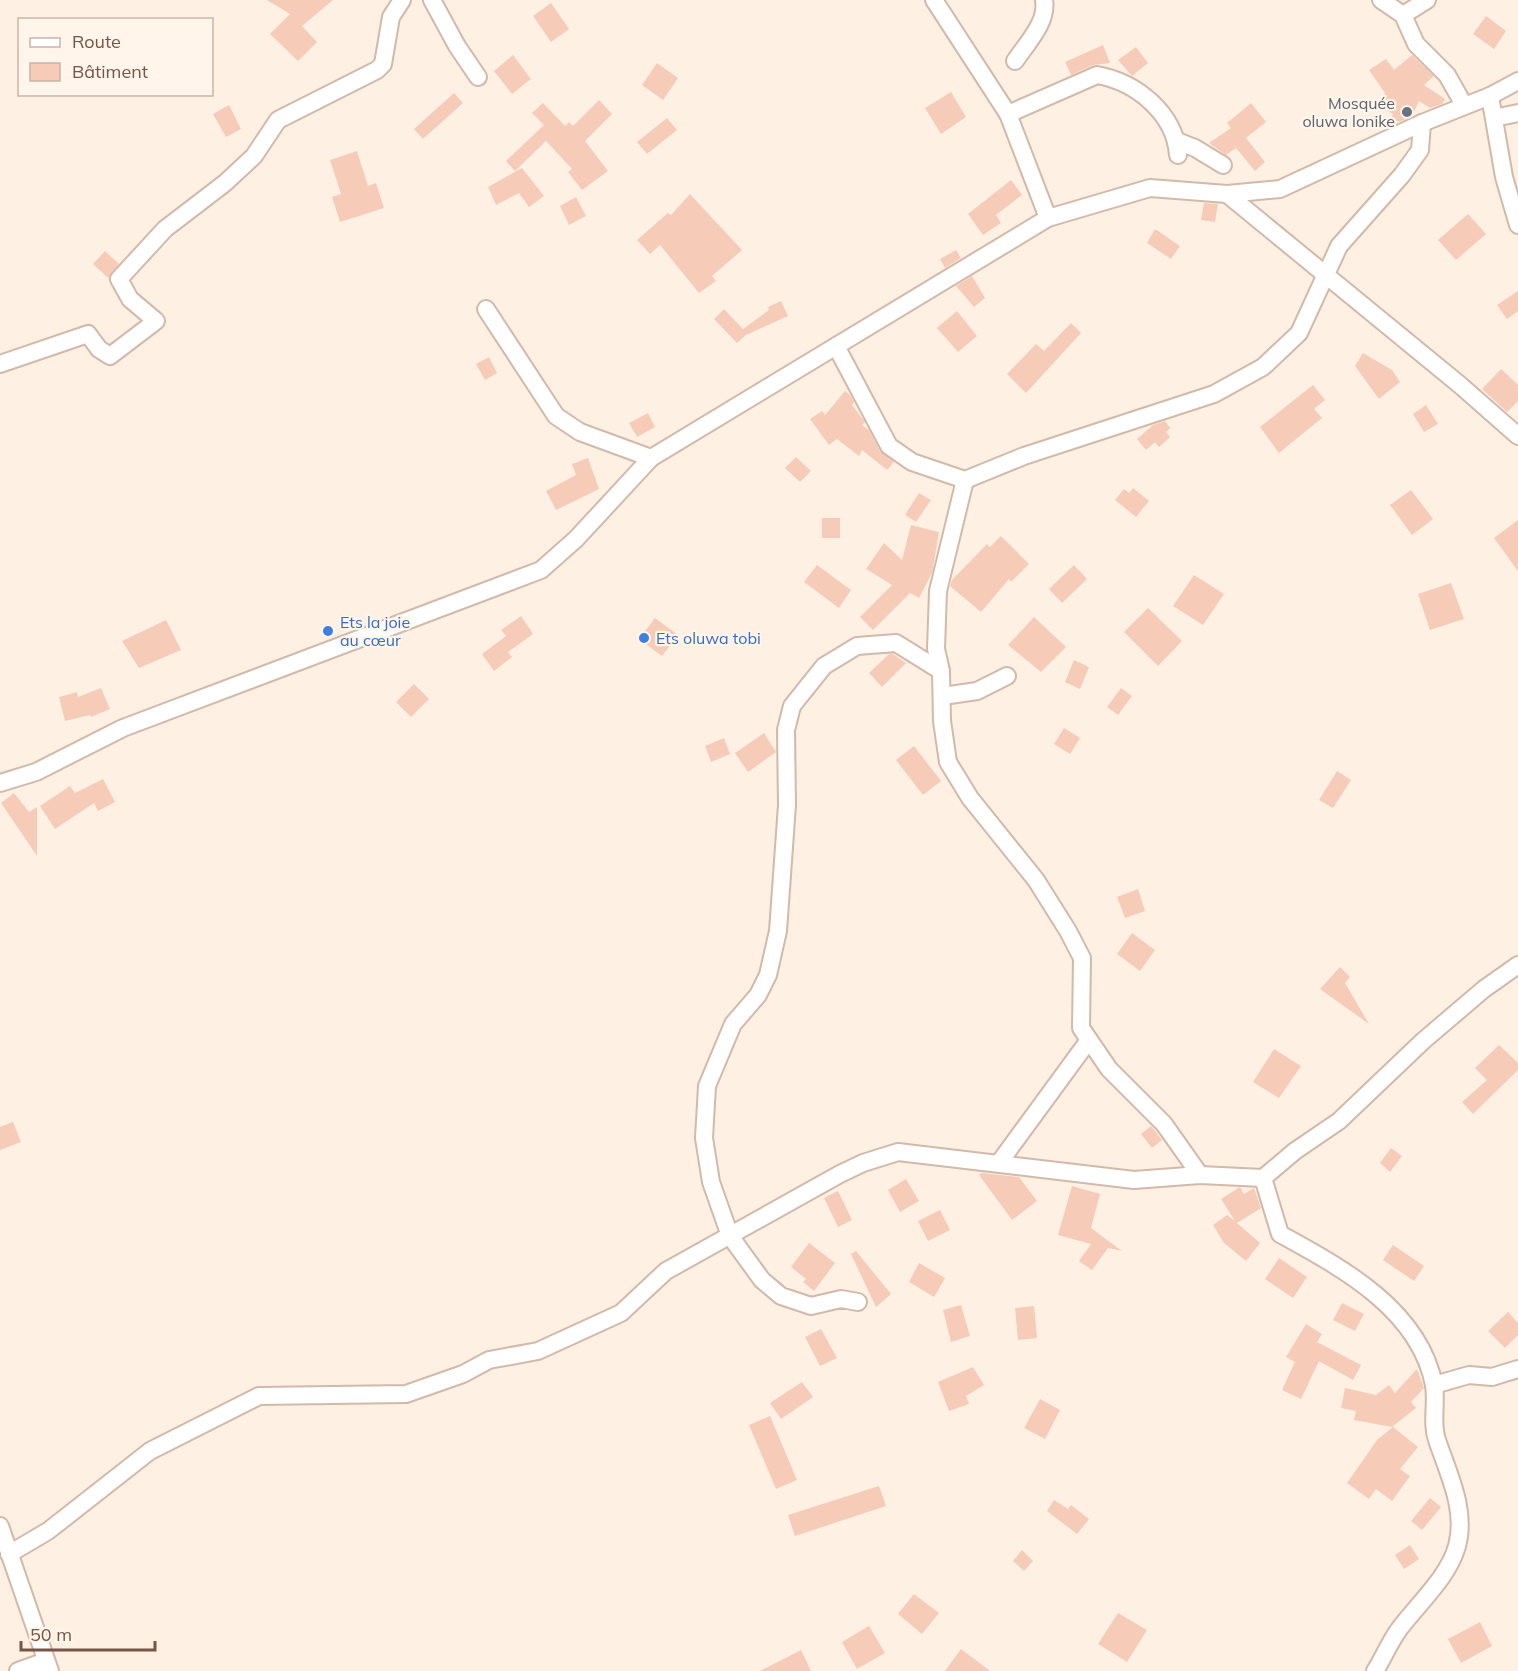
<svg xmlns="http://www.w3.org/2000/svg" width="1518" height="1671" font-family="Mulish,sans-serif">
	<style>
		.building { fill: #f6cbb8 }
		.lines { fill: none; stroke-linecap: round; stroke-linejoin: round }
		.street-casing { stroke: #d2b9aa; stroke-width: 20 }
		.street { stroke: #fff; stroke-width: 16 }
		.worship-dot { fill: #6b7280; stroke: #fff5eb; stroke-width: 2 }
		.shop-dot { fill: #3f7fe0; stroke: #fff5eb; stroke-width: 2 }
		.labels { text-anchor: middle; stroke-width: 4.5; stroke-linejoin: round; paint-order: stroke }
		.worship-label { font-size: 16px; fill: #5b616d; stroke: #fff5eb; text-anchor: end }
		.shop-label { font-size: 16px; fill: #366cbe; stroke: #fff5eb; text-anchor: start }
	</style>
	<rect width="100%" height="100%" fill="#fef1e3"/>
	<g class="building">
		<polygon points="267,0 333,0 302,26 317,42 298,61 270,34 290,14"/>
		<polygon points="551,3 569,29 551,42 533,16"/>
		<polygon points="1486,16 1506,31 1494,49 1473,34"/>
		<polygon points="1103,45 1110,63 1093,65 1071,75 1065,62"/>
		<polygon points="1136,47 1148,63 1132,76 1118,60"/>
		<polygon points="513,55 531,79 512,94 494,71"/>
		<polygon points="1412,55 1434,76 1424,85 1445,99 1442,104 1430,108 1419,101 1412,116 1399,122 1391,118 1393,114 1378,105 1385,93 1369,70 1386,59 1394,70"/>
		<polygon points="657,63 678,78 663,100 642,85"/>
		<polygon points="951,92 966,117 941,134 925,108"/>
		<polygon points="454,93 463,103 423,139 414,129"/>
		<polygon points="599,100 612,114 585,141 608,171 582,190 568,172 572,169 546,141 515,171 506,161 544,125 532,113 543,103 565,126 569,122 573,126"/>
		<polygon points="1251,103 1266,122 1246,138 1265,162 1255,171 1236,148 1226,155 1209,143 1231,128 1227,123"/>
		<polygon points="229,105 241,129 226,137 213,114"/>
		<polygon points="667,118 677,130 647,154 637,142"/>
		<polygon points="357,151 368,186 376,183 384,208 340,222 332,197 341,194 330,160"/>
		<polygon points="522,168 544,196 529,207 519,193 496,205 488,187"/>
		<polygon points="1011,180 1022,195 996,215 1001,223 983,235 968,214"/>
		<polygon points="690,194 742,250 712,276 716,281 699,293 660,245 650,254 637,240 668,213 671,215"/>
		<polygon points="576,197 586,216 569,225 560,206"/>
		<polygon points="1204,203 1218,204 1215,222 1201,220"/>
		<polygon points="1468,214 1486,234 1456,260 1438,240"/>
		<polygon points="1155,229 1180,246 1171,259 1147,243"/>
		<polygon points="956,250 961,258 945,268 940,259"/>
		<polygon points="105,251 119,264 108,278 93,264"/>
		<polygon points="972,276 985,298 974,307 956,286"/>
		<polygon points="1518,291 1518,311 1507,319 1497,305"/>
		<polygon points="781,301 788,316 746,335 737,343 714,319 724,309 743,329 769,310 768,307"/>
		<polygon points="957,311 977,336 958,352 937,328"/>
		<polygon points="1071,323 1081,333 1026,393 1007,374 1036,344 1044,351"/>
		<polygon points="1363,353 1392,370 1400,382 1379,399 1355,366"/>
		<polygon points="489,357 497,373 485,380 476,364"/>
		<polygon points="1501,369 1518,385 1518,401 1507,412 1482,389"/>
		<polygon points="1313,385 1325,400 1314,409 1322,418 1279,453 1260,427"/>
		<polygon points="845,391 850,395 854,402 852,405 865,422 862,425 869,430 880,451 894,462 887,470 862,450 859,456 837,439 829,445 810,419 822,411 825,415"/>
		<polygon points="1426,405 1438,424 1424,432 1413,414"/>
		<polygon points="648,413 655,427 637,437 629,423"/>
		<polygon points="1165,421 1170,428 1166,432 1170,437 1159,447 1155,442 1146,450 1137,439 1153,425"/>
		<polygon points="796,457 811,471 800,482 785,468"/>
		<polygon points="588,458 599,489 556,510 546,491 576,475 572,464"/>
		<polygon points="1133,488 1149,501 1136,517 1115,500 1124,489 1129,493"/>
		<polygon points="1411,490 1433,519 1412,535 1390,505"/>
		<polygon points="919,493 931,500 916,522 905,515"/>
		<rect x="822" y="518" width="18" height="20"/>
		<polygon points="1518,520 1518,571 1494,538"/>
		<polygon points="911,525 939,532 932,573 919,598 910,593 873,630 860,617 892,585 866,569 884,543 902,560"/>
		<polygon points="1001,536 1029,564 1011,582 1009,579 981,612 950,586 952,580 987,544 990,547"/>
		<polygon points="817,565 851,590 839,608 804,582"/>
		<polygon points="1074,565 1087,579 1062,603 1049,589"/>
		<polygon points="1194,575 1224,594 1203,625 1173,606"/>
		<polygon points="1451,583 1464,619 1430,630 1418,594"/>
		<polygon points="1148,608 1182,641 1158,666 1124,632"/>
		<polygon points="521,616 533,634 508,652 512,657 494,671 482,654 506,636 501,630"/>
		<polygon points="1034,617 1066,647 1041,672 1008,645"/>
		<polygon points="655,618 678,635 662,656 639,639"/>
		<polygon points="166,620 181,650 139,668 122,641"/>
		<polygon points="889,654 893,654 906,663 882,687 869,673"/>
		<polygon points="1074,660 1089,667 1080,689 1065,682"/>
		<polygon points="414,684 429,699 411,717 396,702"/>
		<polygon points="101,688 110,709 91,717 90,715 65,721 59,697 77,692 78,697"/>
		<polygon points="1121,688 1132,696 1118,715 1107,707"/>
		<polygon points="1064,728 1080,738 1070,754 1054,744"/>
		<polygon points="764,733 776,752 748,772 735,753"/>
		<polygon points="724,738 730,754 711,762 705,746"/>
		<polygon points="914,746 941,781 923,795 896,760"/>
		<polygon points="1337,771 1351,780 1333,808 1319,800"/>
		<polygon points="103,779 115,802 98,811 94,803 55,829 40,806 70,786 75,793"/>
		<polygon points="14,793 29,812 37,807 37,856 1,803"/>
		<polygon points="1138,889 1145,911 1125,918 1117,897"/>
		<polygon points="1132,933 1155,950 1140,971 1117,954"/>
		<polygon points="1340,967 1350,977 1345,983 1369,1024 1320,989"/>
		<polygon points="1499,1045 1518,1063 1518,1070 1473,1114 1462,1102 1487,1080 1475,1068"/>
		<polygon points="1274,1049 1301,1066 1279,1098 1253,1082"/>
		<polygon points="13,1122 21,1142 0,1150 0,1127"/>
		<polygon points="1151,1126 1162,1140 1152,1148 1141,1134"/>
		<polygon points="1391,1148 1402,1156 1390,1172 1380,1163"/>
		<polygon points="982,1173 1019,1177 1037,1201 1012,1220 979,1175"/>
		<polygon points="906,1179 919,1201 900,1212 888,1190"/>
		<polygon points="1072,1186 1100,1194 1091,1228 1122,1251 1108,1248 1092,1270 1079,1261 1091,1244 1058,1235"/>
		<polygon points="1240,1187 1244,1194 1254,1188 1261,1208 1237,1223 1260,1243 1246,1261 1224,1243 1213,1225 1227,1215 1235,1221 1221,1199"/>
		<polygon points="838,1191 852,1220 838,1227 824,1198"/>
		<polygon points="940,1210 950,1230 928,1241 918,1221"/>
		<polygon points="809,1243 835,1263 814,1291 803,1282 806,1279 791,1267"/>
		<polygon points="1393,1245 1424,1266 1414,1281 1383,1260"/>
		<polygon points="856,1251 891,1294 876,1307 851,1254"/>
		<polygon points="1279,1258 1307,1277 1293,1298 1265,1279"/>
		<polygon points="919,1263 945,1278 934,1297 909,1282"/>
		<polygon points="1342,1303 1364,1314 1355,1331 1333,1320"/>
		<polygon points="961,1305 970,1336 951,1342 943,1310"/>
		<polygon points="1034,1306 1037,1338 1018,1340 1015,1308"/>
		<polygon points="1508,1312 1518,1323 1518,1335 1505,1348 1488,1331"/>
		<polygon points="1306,1324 1322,1334 1317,1342 1361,1365 1353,1380 1319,1361 1301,1399 1282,1390 1295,1362 1286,1357"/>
		<polygon points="821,1329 837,1358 820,1366 805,1337"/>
		<polygon points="973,1367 984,1385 966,1396 969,1404 949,1411 938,1382"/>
		<polygon points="1417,1369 1424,1388 1411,1402 1416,1408 1392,1427 1354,1420 1356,1411 1341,1408 1345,1388 1376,1395 1389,1385 1395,1393"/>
		<polygon points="802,1382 813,1397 781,1419 770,1403"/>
		<polygon points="1040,1399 1060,1410 1045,1439 1024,1428"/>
		<polygon points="770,1416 797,1480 776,1489 749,1425"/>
		<polygon points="1393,1427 1418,1447 1400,1469 1410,1476 1392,1501 1376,1489 1369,1499 1347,1483 1377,1440"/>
		<polygon points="879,1486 886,1506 795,1536 788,1515"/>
		<polygon points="1430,1498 1441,1507 1422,1530 1411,1521"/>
		<polygon points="1054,1500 1068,1509 1071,1505 1089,1519 1077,1534 1047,1511"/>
		<polygon points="1410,1545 1419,1559 1404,1569 1395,1555"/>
		<polygon points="1022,1550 1033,1561 1024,1571 1013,1561"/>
		<polygon points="914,1594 939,1613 922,1634 898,1614"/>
		<polygon points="1118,1613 1147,1630 1127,1662 1098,1644"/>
		<polygon points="1480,1622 1492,1646 1461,1663 1448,1639"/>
		<polygon points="869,1626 885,1653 857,1669 842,1642"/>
		<polygon points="961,1649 990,1671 945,1671"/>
		<polygon points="801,1650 811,1671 760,1671"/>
	</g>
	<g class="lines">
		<defs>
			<g id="street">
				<polyline points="432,0 457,46 478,77"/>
				<polyline points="934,0 1008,114 1048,218"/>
				<polyline points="1381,0 1403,15 1416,44 1447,75 1464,105"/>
				<polyline points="1403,15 1427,0"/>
				<path d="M1015,61C1027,43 1048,22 1044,0"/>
				<polyline points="1490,96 1504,177 1518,225"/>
				<path d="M1008,114L1097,75C1136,82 1175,113 1178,155"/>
				<polyline points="1494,118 1518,113"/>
				<polyline points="1177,141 1195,148 1223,165"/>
				<polyline points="1227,194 1460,385 1518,436"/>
				<polyline points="486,309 556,416 580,432 651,458"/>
				<polyline points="836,346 889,446 912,462 965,480 1024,456 1214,394 1263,367 1299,333 1339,246 1402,175 1420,150 1422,123"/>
				<polyline points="0,364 88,334 99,349 110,356 156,321 130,299 119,279 165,229 225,183 254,156 278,120 377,70 383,64 391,17 402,0"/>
				<polyline points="965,480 938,591 936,649 941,671 942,721 948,762 970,798 1036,880 1068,931 1082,958 1081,1028 1109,1069 1164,1124 1200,1175"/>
				<polyline points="943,696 977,691 1007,676"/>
				<polyline points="0,783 36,772 123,728 541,570 576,539 651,458 1048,218 1150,188 1227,194 1280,189 1422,123 1490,96 1518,81"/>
				<polyline points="999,1163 1089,1040"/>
				<path d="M1263,1178L1280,1234C1342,1268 1419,1309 1434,1385C1437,1403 1431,1423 1437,1440C1448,1473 1467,1510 1457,1546C1449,1576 1419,1603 1400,1628C1390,1641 1384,1657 1375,1671"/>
				<polyline points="858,1302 841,1299 811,1306 781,1296 762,1280 730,1236 711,1182 704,1138 707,1086 733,1024 758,995 768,975 778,931 787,805 786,730 792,706 824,666 857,646 896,643 941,671"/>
				<polyline points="1434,1385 1469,1375 1492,1377 1518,1369"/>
				<polyline points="0,1526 50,1671"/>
				<polyline points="9,1554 48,1531 150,1451 259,1396 406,1394 463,1374 489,1360 538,1351 621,1313 666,1271 840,1174 863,1163 898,1152 1134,1180 1200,1175 1263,1178 1295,1151 1339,1121 1423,1041 1484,989 1518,965"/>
				<polyline points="18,1671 46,1661"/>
			</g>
		</defs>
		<use href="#street" class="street-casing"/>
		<use href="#street" class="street"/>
	</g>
	<circle class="worship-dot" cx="1407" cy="112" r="6"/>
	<g class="shop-dot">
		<circle cx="328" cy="631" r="6"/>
		<circle cx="644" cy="638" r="6"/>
	</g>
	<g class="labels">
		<g class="worship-label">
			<text x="1395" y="109">Mosquée<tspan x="1395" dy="18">oluwa lonike</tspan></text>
		</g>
		<g class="shop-label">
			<text x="340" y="628">Ets la joie<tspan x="340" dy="18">au cœur</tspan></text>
			<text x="656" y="644">Ets oluwa tobi</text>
		</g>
	</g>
	<rect x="18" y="18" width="195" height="78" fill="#fff5eb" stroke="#c9b5a9" stroke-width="1.5"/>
	<rect x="30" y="38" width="30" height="9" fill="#ffffff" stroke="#c9b5a9" stroke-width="1.5"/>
	<text x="72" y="48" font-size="18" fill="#785446">Route</text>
	<rect x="30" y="63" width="30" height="18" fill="#f6cbb8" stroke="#c9b5a9" stroke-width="1.5"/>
	<text x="72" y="78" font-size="18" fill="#785446">Bâtiment</text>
	<path d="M21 1641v9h134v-9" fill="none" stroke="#785446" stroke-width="3"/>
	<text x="30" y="1641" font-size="18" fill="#785446" stroke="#fff5eb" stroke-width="4.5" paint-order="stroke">50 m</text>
</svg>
